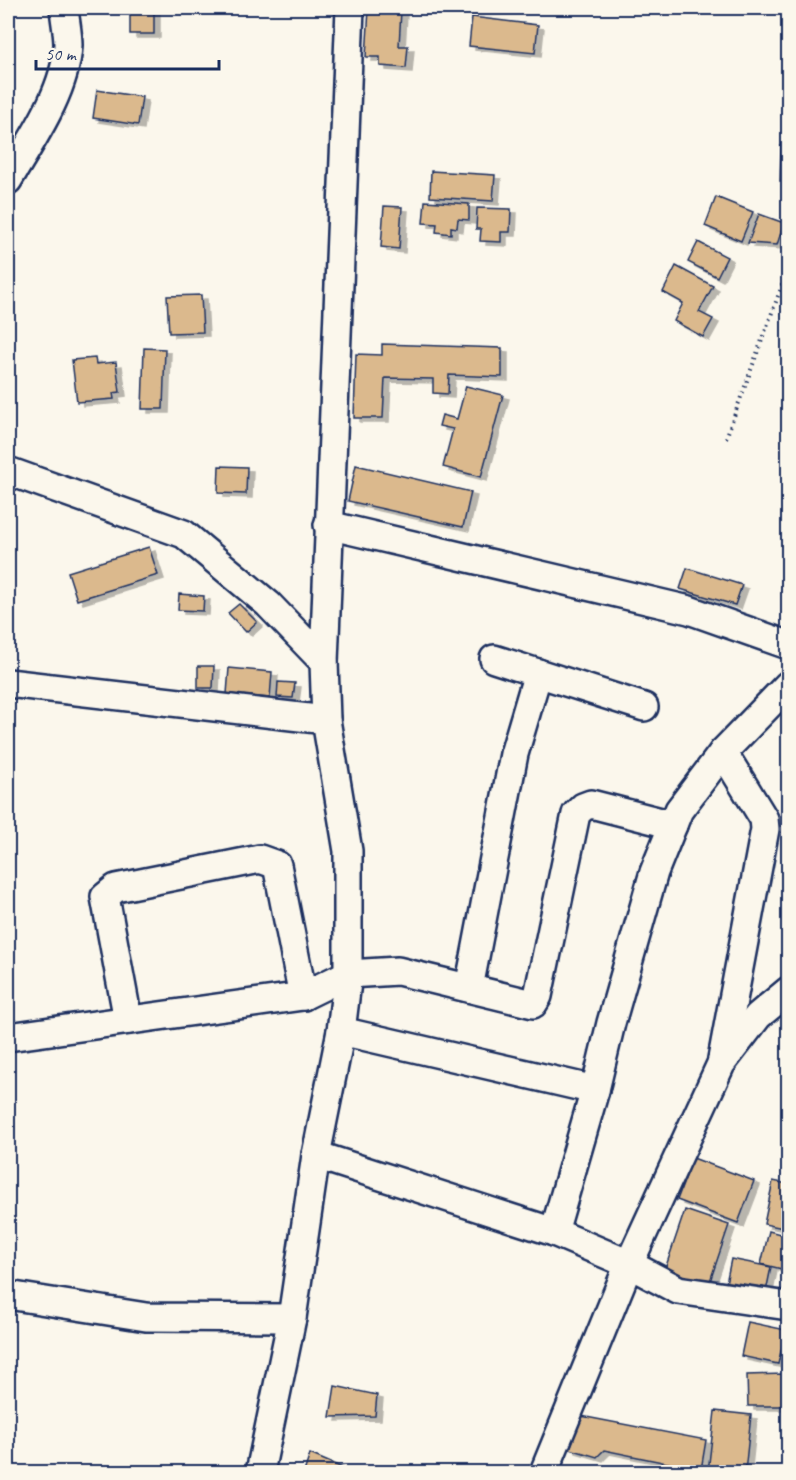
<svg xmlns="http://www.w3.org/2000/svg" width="796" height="1480" font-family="Caveat,sans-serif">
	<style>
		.building { fill: #dbb98d; stroke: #1b2f5e; stroke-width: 1.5; filter: url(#shadow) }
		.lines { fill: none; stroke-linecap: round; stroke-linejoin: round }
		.street-casing { stroke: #1b2f5e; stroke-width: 32 }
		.path { stroke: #1b2f5e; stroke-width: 4; stroke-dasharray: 1.5 4.5; stroke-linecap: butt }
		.street { stroke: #fbf7ec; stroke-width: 27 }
	</style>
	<defs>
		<filter id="shadow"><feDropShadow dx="6" dy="4" stdDeviation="0" flood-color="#0004"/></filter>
	</defs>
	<rect width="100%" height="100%" fill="#fbf7ec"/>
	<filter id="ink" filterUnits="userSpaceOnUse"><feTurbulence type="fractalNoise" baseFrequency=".0167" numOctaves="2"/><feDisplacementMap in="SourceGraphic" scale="12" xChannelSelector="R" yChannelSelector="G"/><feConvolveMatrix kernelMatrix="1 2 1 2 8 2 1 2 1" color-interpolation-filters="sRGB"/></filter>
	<g filter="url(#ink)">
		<g class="building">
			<rect x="130" y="8" width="24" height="26"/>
			<polygon points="369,9 401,11 399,46 408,46 406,68 380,66 380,57 366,57"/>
			<polygon points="472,17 538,25 535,53 469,46"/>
			<polygon points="97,90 142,97 138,125 93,118"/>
			<polygon points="781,146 788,146 788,182 780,181"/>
			<polygon points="431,171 495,175 493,201 430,197"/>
			<polygon points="716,197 753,212 741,241 705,226"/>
			<polygon points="425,201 469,204 469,220 458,219 457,228 451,227 451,234 436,232 437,224 423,223"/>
			<polygon points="384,206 402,207 399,249 381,247"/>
			<polygon points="477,208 511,209 510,232 501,232 501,242 480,241 481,229 476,229"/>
			<polygon points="759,214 784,223 777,245 748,243"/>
			<polygon points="698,242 727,257 717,277 688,262"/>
			<polygon points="676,266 713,286 699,312 713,319 703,337 674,321 683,303 663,292"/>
			<polygon points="201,295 203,332 169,333 167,296"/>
			<polygon points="382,344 502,348 502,377 449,375 448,394 433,393 433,379 385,378 383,418 354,418 356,354 382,355"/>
			<polygon points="144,348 165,349 163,409 142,409"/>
			<polygon points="95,358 96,364 116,362 120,392 113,393 114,399 77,402 72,360"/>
			<polygon points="466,386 503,395 481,477 443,467 453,429 439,426 442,415 457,419"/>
			<polygon points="356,465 471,492 463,527 348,501"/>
			<polygon points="219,466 247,467 246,494 218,493"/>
			<polygon points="149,547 158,575 77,600 68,572"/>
			<polygon points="687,568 742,585 735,605 680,589"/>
			<polygon points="179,594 204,596 203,611 178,610"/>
			<polygon points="239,604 257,622 246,632 228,613"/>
			<polygon points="198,666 214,666 213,688 198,688"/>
			<polygon points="229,668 272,672 270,698 227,694"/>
			<polygon points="278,682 295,683 293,698 277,697"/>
			<polygon points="693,1158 754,1181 738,1223 677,1200"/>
			<polygon points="773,1181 788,1184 788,1229 764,1224"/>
			<polygon points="685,1210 729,1225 707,1290 663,1275"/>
			<polygon points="769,1231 788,1236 788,1259 786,1270 761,1264"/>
			<polygon points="731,1259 771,1267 766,1292 724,1293"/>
			<polygon points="748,1322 786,1330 778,1364 741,1356"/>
			<polygon points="785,1374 786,1406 748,1406 747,1375"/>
			<polygon points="335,1386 377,1395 375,1416 330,1417"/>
			<polygon points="715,1411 751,1415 745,1472 708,1472"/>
			<polygon points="581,1416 706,1440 701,1470 604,1450 597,1457 570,1449"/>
			<polygon points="788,1417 788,1470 784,1418"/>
			<polygon points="310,1454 352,1472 304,1472"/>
		</g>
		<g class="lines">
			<defs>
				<g id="street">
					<path d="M8,180C31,141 66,91 68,45C68,33 65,20 64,8"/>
					<polyline points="8,471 184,534 268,604 324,662 326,720 348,851 348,974 341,1031 316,1155 292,1318 260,1472"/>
					<polyline points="328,525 689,610 788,645"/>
					<polyline points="494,659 644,707"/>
					<polyline points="324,662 350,8"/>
					<polyline points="8,683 326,720"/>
					<polyline points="469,988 514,754 538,673"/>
					<polyline points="128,1020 105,897 116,888 260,859 277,865 303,996"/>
					<polyline points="341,1031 595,1090"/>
					<polyline points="8,1037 303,996 348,974 398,971 533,1004 538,996 576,814 583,807 591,804 673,825"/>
					<polyline points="722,1059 765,829 764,819 723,752"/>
					<polyline points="316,1155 554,1232 629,1264 678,1290 788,1306"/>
					<polyline points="554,1232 595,1090 611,1023 654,872 679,810 723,752 788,685"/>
					<polyline points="8,1295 146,1317 292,1318"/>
					<polyline points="544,1472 629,1264 721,1064 758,1016 788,991"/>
				</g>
			</defs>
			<use href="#street" class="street-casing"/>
			<polyline class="path" points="726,438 788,269"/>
			<use href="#street" class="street"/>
		</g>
	</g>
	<rect width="796" height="1480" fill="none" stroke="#fbf7ec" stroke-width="30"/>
	<rect x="15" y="15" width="766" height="1450" fill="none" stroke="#1b2f5e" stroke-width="2" filter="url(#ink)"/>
	<path d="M36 60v9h183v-9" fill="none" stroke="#1b2f5e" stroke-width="3"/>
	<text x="45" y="60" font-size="18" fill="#1b2f5e" stroke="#fbf7ec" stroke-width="4.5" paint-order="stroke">50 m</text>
</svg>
